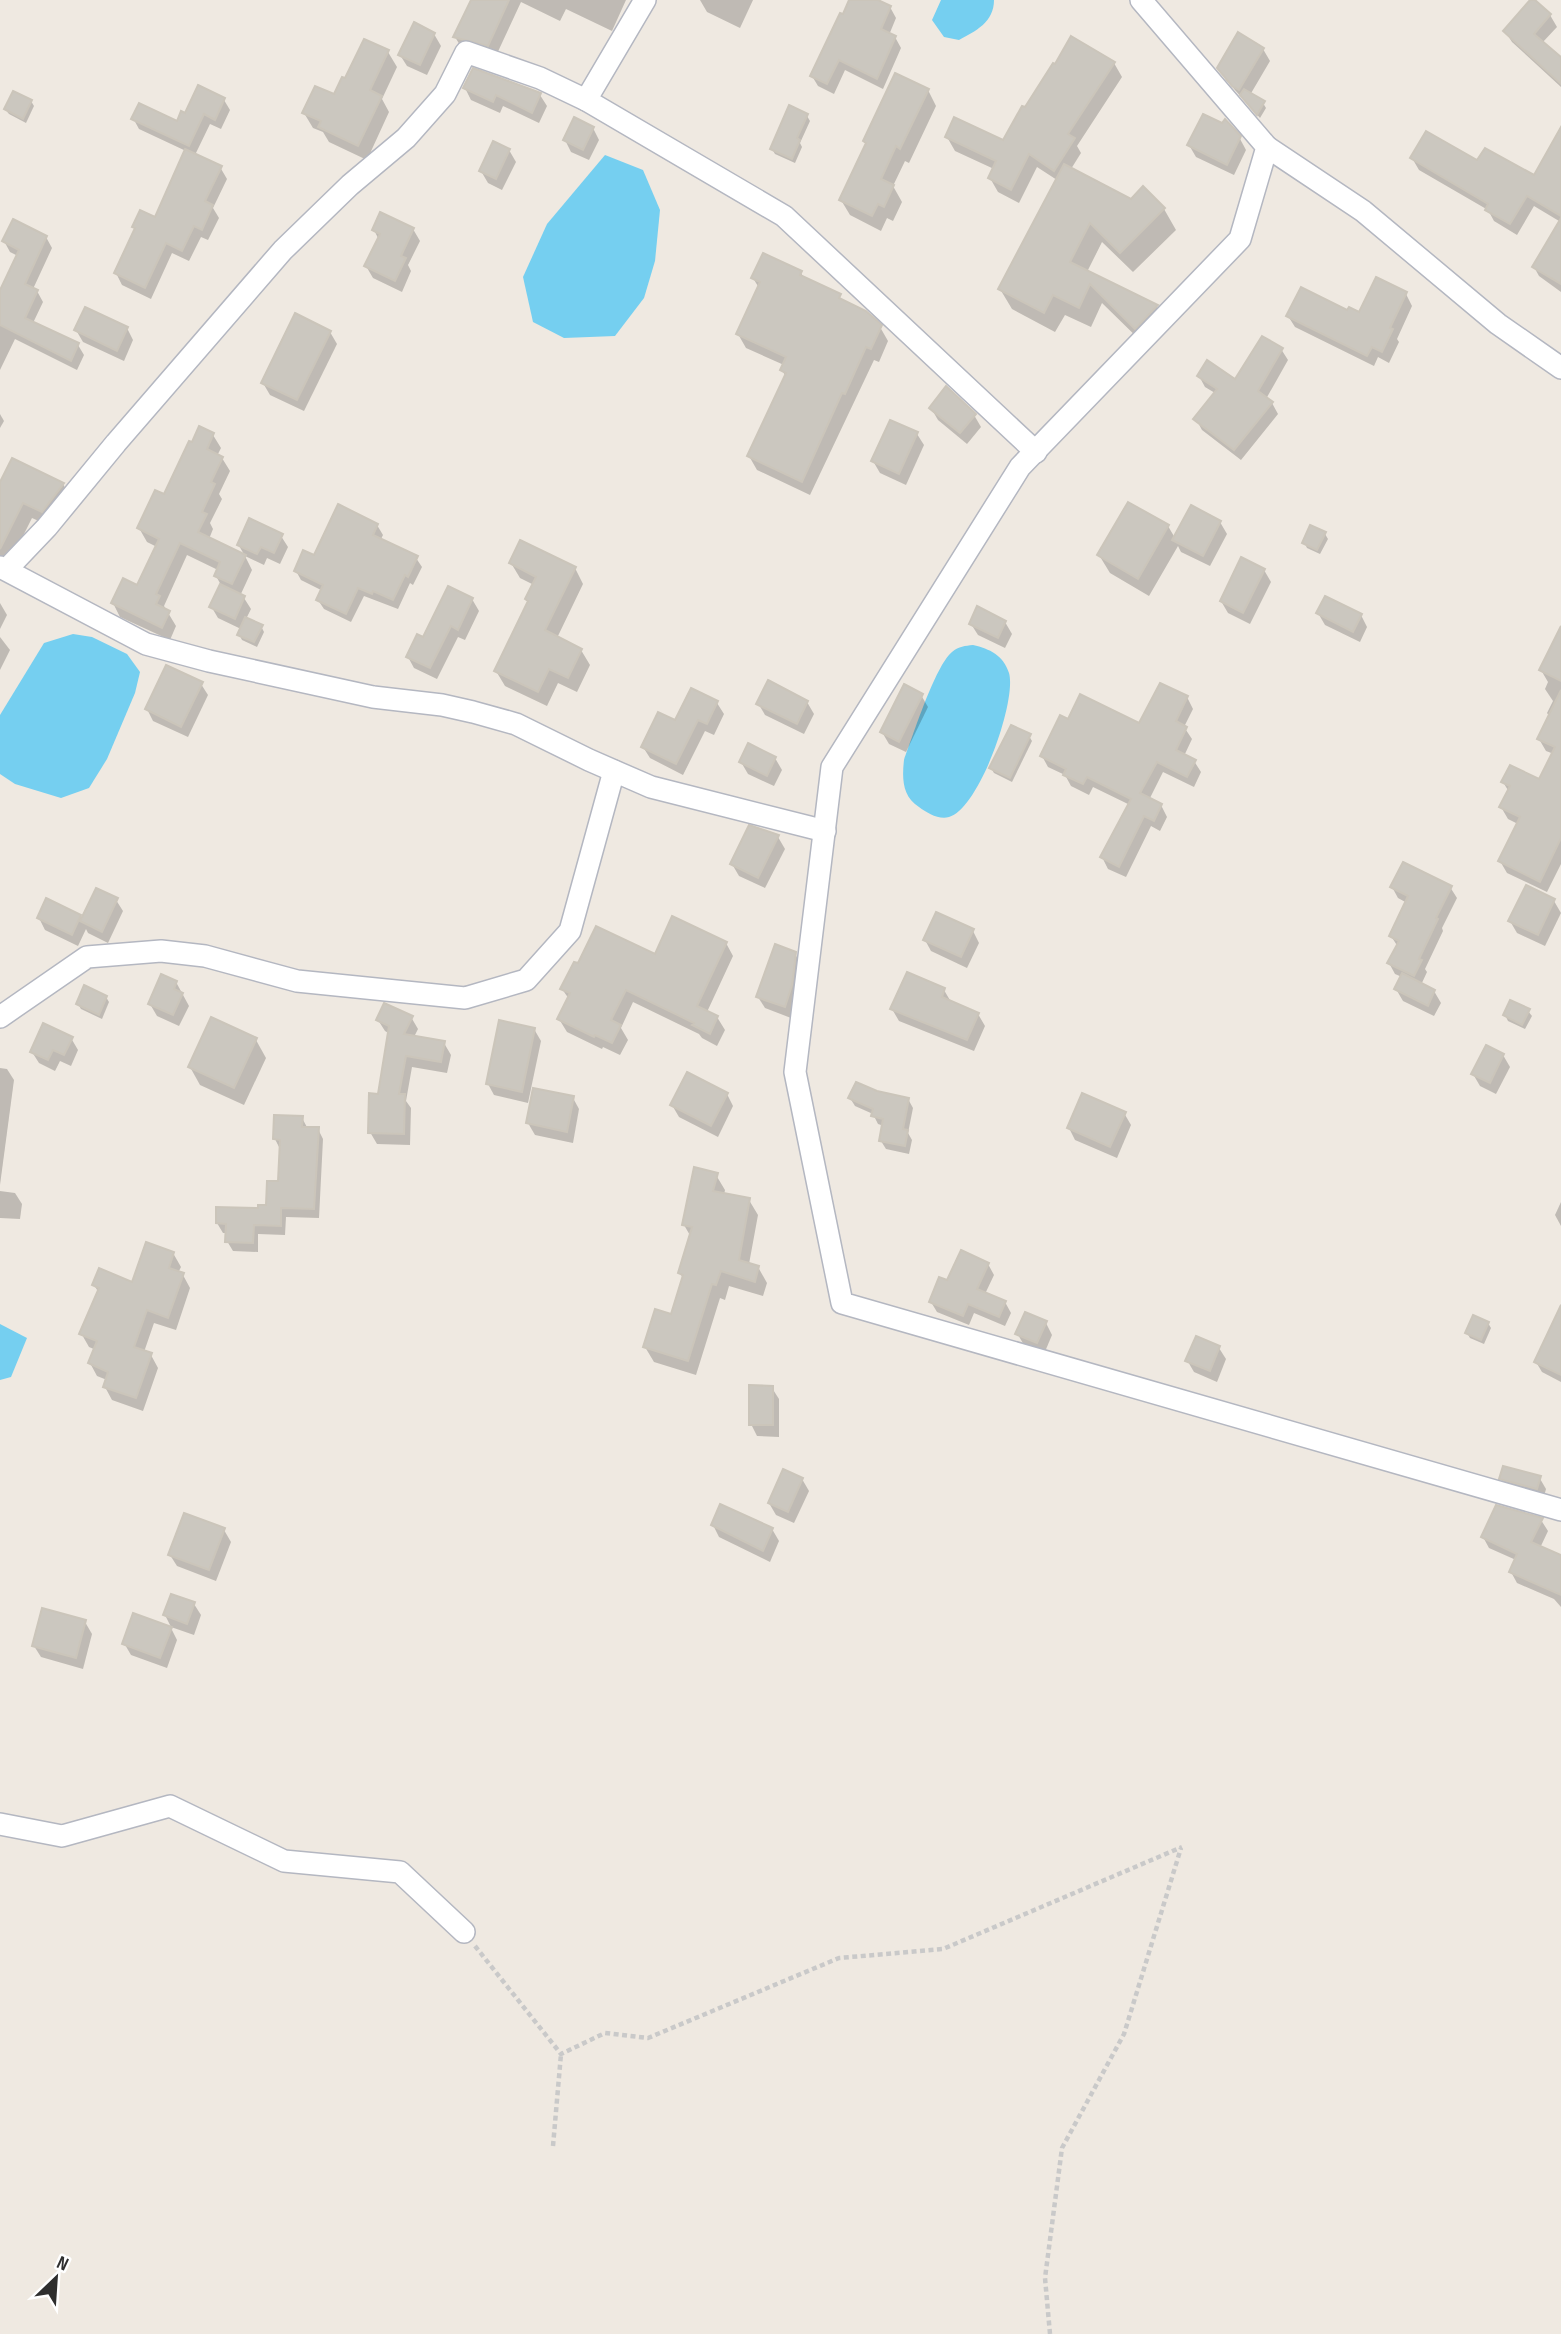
<svg xmlns="http://www.w3.org/2000/svg" width="1561" height="2334" font-family="'Sofia Sans Condensed',sans-serif">
	<style>
		.water { fill: #75cff0 }
		.shadow { fill: #0003 }
		.building { fill: #cbc7bf; stroke: #cbc5ba; stroke-width: 2 }
		.lines { fill: none; stroke-linecap: round; stroke-linejoin: round }
		.minor-casing { stroke: #b4b7c1; stroke-width: 24 }
		.path { stroke: #c9c9c9; stroke-width: 4.5; stroke-dasharray: 5 3.5; stroke-linecap: butt }
		.minor { stroke: #fff; stroke-width: 21 }
	</style>
	<rect width="100%" height="100%" fill="#efe9e1"/>
	<g class="water">
		<path d="M941,0H994C994,22 976,31 959,40L944,37L932,20Z"/>
		<polygon points="605,155 643,170 660,210 655,261 644,298 615,336 564,338 533,322 523,277 547,224"/>
		<polygon points="73,634 92,637 127,654 140,672 135,693 107,759 89,788 61,798 15,784 0,774 0,715 44,643"/>
		<path d="M973,645C990,649 1003,655 1009,673C1017,701 979,809 949,817C939,820 927,813 919,807C902,796 902,778 904,760C913,736 935,666 952,652C959,646 965,646 973,645Z"/>
		<polygon points="0,1324 27,1338 11,1377 0,1380"/>
	</g>
	<g class="shadow">
		<polygon points="473,0 626,0 612,31 566,9 560,21 521,2 495,58 463,50 455,37"/>
		<polygon points="700,0 753,0 740,28 707,12"/>
		<polygon points="851,0 874,0 890,7 896,18 889,35 895,37 901,48 883,89 845,70 834,94 818,86 812,76"/>
		<polygon points="1532,0 1550,15 1557,27 1542,43 1561,60 1561,87 1512,42 1505,31"/>
		<polygon points="434,34 441,46 427,75 407,66 400,55"/>
		<polygon points="1263,49 1270,61 1250,95 1263,103 1266,108 1260,118 1226,80 1219,68"/>
		<polygon points="388,52 397,67 382,99 389,112 367,160 329,142 323,132 313,128 304,113 335,97 346,81"/>
		<polygon points="1114,63 1122,77 1077,146 1081,153 1071,169 1132,201 1143,189 1164,209 1176,230 1133,272 1102,242 1087,272 1157,307 1168,327 1148,348 1102,303 1091,327 1065,315 1055,332 1012,309 1000,289 1057,180 1037,167 1019,203 998,192 990,178 994,169 955,151 947,137 1004,142 1025,109"/>
		<polygon points="465,88 540,95 547,106 539,123 503,106 500,113 471,100"/>
		<polygon points="928,90 936,106 909,163 905,161 893,186 902,202 893,221 887,218 881,231 850,215 841,200 867,145"/>
		<polygon points="224,100 230,110 221,129 210,124 195,155 220,167 227,179 213,208 219,218 208,240 201,237 189,261 172,253 151,299 122,285 116,273 136,230 134,227 156,220 186,151 139,129 133,118 177,123 185,115"/>
		<polygon points="31,101 34,106 26,123 9,114 5,109"/>
		<polygon points="807,116 810,121 800,143 802,147 795,163 775,154 772,149"/>
		<polygon points="593,128 599,140 589,160 571,152 565,140"/>
		<polygon points="1561,132 1561,292 1539,276 1534,267 1559,221 1534,206 1517,235 1494,221 1488,210 1419,170 1412,158 1478,163 1535,177"/>
		<polygon points="1239,137 1246,150 1234,175 1196,157 1189,145"/>
		<polygon points="509,150 516,162 502,190 488,183 481,171"/>
		<polygon points="413,229 420,241 408,265 411,271 402,292 373,278 366,266 379,240 374,230"/>
		<polygon points="46,237 52,248 33,289 37,291 43,302 33,323 78,345 84,355 77,370 15,339 0,370 0,294 18,256 10,252 4,241"/>
		<polygon points="801,273 805,280 839,296 843,302 880,327 888,341 879,362 874,360 810,495 757,470 749,456 786,377 782,370 784,365 746,348 738,334 759,288 753,278"/>
		<polygon points="1406,294 1412,306 1397,339 1399,342 1389,363 1378,357 1374,366 1295,327 1288,316 1348,312 1360,315"/>
		<polygon points="127,328 133,340 124,361 83,342 76,330"/>
		<polygon points="330,332 337,344 304,411 270,395 263,383"/>
		<polygon points="1281,349 1288,360 1266,399 1272,403 1278,414 1241,460 1202,430 1196,419 1215,393 1205,387 1199,376 1236,381"/>
		<polygon points="931,408 974,415 981,427 967,444 938,420"/>
		<polygon points="0,414 4,421 0,428"/>
		<polygon points="917,434 924,445 906,485 880,473 873,461"/>
		<polygon points="213,435 221,448 217,456 222,458 230,471 219,494 222,499 210,523 213,529 209,539 245,556 252,570 240,596 244,598 251,609 246,619 261,626 264,632 257,647 242,640 239,634 241,629 218,618 211,606 221,585 216,576 218,570 187,555 164,606 176,626 170,640 120,617 113,603 138,587 157,547 147,542 139,528"/>
		<polygon points="63,484 72,500 52,527 32,518 6,570 0,568 0,485"/>
		<polygon points="1220,522 1227,534 1210,566 1181,552 1178,546 1149,596 1110,573 1099,555 1168,526 1175,538"/>
		<polygon points="377,525 383,535 380,541 416,558 422,567 413,585 410,583 398,609 364,596 351,622 324,609 318,600 323,591 301,580 296,571 314,558"/>
		<polygon points="1325,534 1328,539 1320,554 1307,548 1304,542"/>
		<polygon points="281,536 288,547 280,564 267,558 264,565 245,556 238,544"/>
		<polygon points="511,563 575,568 583,584 557,638 581,650 590,665 577,692 558,683 547,706 505,686 496,671 529,603 527,599 534,585 520,578"/>
		<polygon points="1264,570 1271,582 1250,624 1228,613 1221,601"/>
		<polygon points="472,599 479,611 465,640 458,637 437,679 414,668 408,657 424,640"/>
		<polygon points="0,603 7,615 0,629"/>
		<polygon points="1318,613 1361,615 1367,627 1360,642 1325,625"/>
		<polygon points="1005,622 1012,634 1005,648 978,635 971,624"/>
		<polygon points="1561,630 1561,864 1547,892 1507,873 1500,861 1518,824 1508,819 1501,807 1509,792 1503,782 1540,782 1554,754 1546,751 1539,739 1550,717 1547,713 1553,701 1545,689 1548,682 1541,670"/>
		<polygon points="0,637 10,650 0,670"/>
		<polygon points="201,684 208,695 188,737 153,721 147,709"/>
		<polygon points="921,695 928,707 906,752 889,744 882,732"/>
		<polygon points="1187,697 1193,709 1184,727 1192,739 1184,756 1194,761 1201,772 1194,787 1163,772 1149,800 1161,805 1167,817 1160,831 1151,826 1126,877 1108,869 1102,857 1130,805 1093,787 1089,795 1071,786 1065,775 1048,767 1042,756 1069,722 1140,725"/>
		<polygon points="807,702 814,714 804,734 765,715 758,703"/>
		<polygon points="717,703 724,714 714,735 705,731 683,775 650,758 643,747 676,722"/>
		<polygon points="1029,736 1032,741 1012,782 994,773 991,768"/>
		<polygon points="775,758 782,770 774,786 748,774 741,762"/>
		<polygon points="778,837 785,849 765,888 739,876 732,864"/>
		<polygon points="1392,887 1450,887 1457,898 1442,928 1443,931 1425,969 1427,972 1421,985 1434,991 1441,1003 1434,1016 1403,1001 1396,989 1402,977 1395,974 1389,963 1398,947 1391,936 1407,903 1398,898"/>
		<polygon points="116,900 123,911 108,943 88,933 86,929 78,946 45,930 39,918 80,916 82,920"/>
		<polygon points="1554,901 1561,913 1545,946 1517,933 1510,921"/>
		<polygon points="973,931 979,943 967,968 931,951 925,940"/>
		<polygon points="726,943 733,956 707,1012 717,1017 725,1030 717,1046 702,1038 699,1034 633,1002 621,1028 628,1040 620,1055 603,1047 602,1049 567,1032 559,1019 569,999 562,989"/>
		<polygon points="795,954 802,966 791,1018 765,1008 758,997"/>
		<polygon points="176,982 189,1006 179,1026 157,1016 150,1004"/>
		<polygon points="944,990 951,1002 978,1014 985,1026 974,1051 899,1021 892,1009"/>
		<polygon points="106,997 109,1002 102,1019 81,1009 78,1004"/>
		<polygon points="1528,1011 1532,1016 1525,1029 1508,1021 1505,1015"/>
		<polygon points="411,1017 418,1029 414,1037 444,1043 451,1055 447,1073 412,1067 406,1101 411,1108 410,1145 377,1144 370,1132 380,1095 390,1034 385,1031 378,1020"/>
		<polygon points="534,1029 541,1041 528,1103 494,1095 488,1084"/>
		<polygon points="71,1038 78,1050 71,1066 60,1061 55,1071 39,1063 32,1052"/>
		<polygon points="256,1040 266,1058 244,1105 200,1085 190,1067"/>
		<polygon points="1503,1055 1510,1067 1496,1094 1480,1086 1473,1074"/>
		<polygon points="0,1068 7,1069 14,1080 0,1185"/>
		<polygon points="876,1093 908,1099 913,1108 908,1133 912,1140 909,1154 886,1149 881,1141 884,1126 878,1124 873,1114 855,1106 850,1098"/>
		<polygon points="727,1094 733,1106 718,1137 679,1117 672,1105"/>
		<polygon points="573,1098 579,1109 573,1143 535,1135 528,1123"/>
		<polygon points="1124,1113 1131,1125 1117,1158 1075,1140 1069,1128"/>
		<polygon points="302,1118 308,1129 318,1129 323,1139 319,1218 286,1217 285,1235 258,1234 258,1252 233,1251 227,1241 227,1233 223,1233 217,1223 268,1207 280,1183 280,1149 275,1139"/>
		<polygon points="716,1175 725,1190 724,1195 749,1200 758,1215 749,1264 758,1267 767,1283 763,1296 729,1286 725,1300 720,1298 696,1375 654,1362 645,1347 672,1316 684,1280 680,1273 691,1237 684,1225"/>
		<polygon points="0,1191 15,1193 22,1204 20,1219 0,1218"/>
		<polygon points="1561,1202 1561,1226 1555,1215"/>
		<polygon points="173,1253 181,1267 178,1273 183,1275 190,1288 176,1330 154,1323 144,1352 151,1355 158,1368 143,1411 112,1400 105,1387 107,1380 97,1376 90,1363 96,1350 89,1347 81,1333 99,1293 94,1285 133,1284"/>
		<polygon points="988,1264 994,1275 985,1294 1005,1302 1011,1313 1005,1326 974,1313 969,1325 937,1312 931,1302 948,1283"/>
		<polygon points="1561,1304 1561,1382 1542,1372 1536,1362"/>
		<polygon points="1046,1323 1052,1335 1044,1354 1024,1345 1017,1333"/>
		<polygon points="1488,1323 1491,1328 1484,1344 1470,1338 1467,1333"/>
		<polygon points="1219,1348 1226,1359 1217,1382 1194,1372 1187,1360"/>
		<polygon points="772,1388 779,1399 779,1437 757,1436 751,1424"/>
		<polygon points="1539,1477 1546,1489 1543,1500 1508,1490 1501,1478"/>
		<polygon points="802,1479 809,1491 794,1523 776,1515 769,1503"/>
		<polygon points="1541,1520 1548,1531 1540,1548 1561,1558 1561,1607 1554,1599 1517,1583 1511,1572 1516,1560 1489,1548 1483,1537"/>
		<polygon points="713,1525 772,1529 779,1541 770,1562 719,1537"/>
		<polygon points="224,1530 231,1542 216,1581 177,1566 170,1555"/>
		<polygon points="194,1604 201,1615 194,1635 171,1627 165,1615"/>
		<polygon points="85,1622 92,1634 83,1669 41,1657 34,1646"/>
		<polygon points="171,1628 177,1640 167,1668 131,1655 124,1643"/>
	</g>
	<g class="building">
		<polygon points="471,0 509,0 488,46 453,37"/>
		<polygon points="849,0 878,0 891,6 881,29 896,36 877,79 839,60 827,84 810,76 840,13 843,14"/>
		<polygon points="1530,0 1535,0 1551,14 1534,34 1561,57 1561,84 1503,31"/>
		<polygon points="414,22 435,33 420,65 398,55"/>
		<polygon points="1238,32 1264,48 1239,90 1232,86 1217,68"/>
		<polygon points="1071,36 1115,62 1068,134 1075,138 1054,171 1029,154 1011,190 988,178 996,161 945,137 954,117 1003,140 1022,106 1025,107 1053,63 1055,64"/>
		<polygon points="364,39 389,50 370,90 382,96 358,146 318,127 321,121 302,113 315,86 334,94 342,77 345,78"/>
		<polygon points="473,68 541,93 532,113 496,95 493,102 463,88"/>
		<polygon points="895,73 929,89 900,149 896,146 881,179 894,185 884,207 878,204 872,216 839,200 866,143 863,141"/>
		<polygon points="198,85 225,98 215,120 204,114 189,146 131,119 139,103 177,121 181,111 185,113"/>
		<polygon points="1244,89 1265,101 1257,115 1240,95"/>
		<polygon points="13,91 32,100 23,119 4,109"/>
		<polygon points="789,105 808,114 797,138 800,140 792,159 770,149"/>
		<polygon points="1203,114 1222,123 1225,119 1241,136 1227,165 1187,145"/>
		<polygon points="574,117 594,127 583,150 563,140"/>
		<polygon points="1561,127 1561,216 1527,196 1510,224 1485,210 1488,204 1410,158 1426,131 1477,160 1485,148 1534,175"/>
		<polygon points="493,141 510,149 496,179 479,171"/>
		<polygon points="185,149 222,166 205,201 213,205 202,230 194,226 182,251 166,243 145,288 114,273 135,228 132,227 140,210 155,217"/>
		<polygon points="1064,164 1131,199 1143,186 1165,208 1120,253 1090,223 1070,262 1158,305 1135,329 1090,284 1079,308 1053,295 1044,313 998,289"/>
		<polygon points="380,212 414,228 401,256 406,258 395,281 364,266 380,234 372,230"/>
		<polygon points="1561,218 1561,284 1532,267"/>
		<polygon points="13,219 47,236 25,284 38,290 25,318 79,343 71,361 0,325 0,290 19,250 2,241"/>
		<polygon points="763,253 802,271 800,275 841,294 839,298 866,311 882,325 871,349 866,347 845,394 842,393 802,482 747,456 786,373 780,370 786,357 736,334 760,282 751,278"/>
		<polygon points="1376,277 1407,292 1390,328 1393,329 1382,352 1372,347 1367,356 1286,316 1301,287 1347,310 1349,307 1359,312"/>
		<polygon points="85,307 128,327 117,351 74,330"/>
		<polygon points="295,313 331,331 297,400 261,383"/>
		<polygon points="1262,336 1283,348 1258,391 1273,402 1234,450 1193,419 1217,389 1197,376 1207,360 1235,379"/>
		<polygon points="946,386 976,414 960,433 929,408"/>
		<polygon points="890,420 918,432 899,474 871,461"/>
		<polygon points="199,426 214,433 207,449 223,457 211,482 215,484 202,512 207,514 198,532 246,555 232,584 214,576 220,562 180,543 156,594 160,596 156,604 170,611 162,628 111,603 123,578 137,585 159,539 137,528 155,490 164,494 189,441 192,442"/>
		<polygon points="12,458 64,483 42,512 23,503 0,549 0,482"/>
		<polygon points="1128,502 1169,525 1138,579 1097,555"/>
		<polygon points="338,504 378,524 373,535 418,556 408,577 405,575 393,600 373,591 372,594 358,588 346,614 316,600 323,585 294,571 303,550 314,555"/>
		<polygon points="1191,505 1221,521 1203,556 1172,540"/>
		<polygon points="249,518 283,534 274,553 261,547 257,554 237,545"/>
		<polygon points="1310,525 1326,532 1317,550 1302,543"/>
		<polygon points="520,540 576,567 545,630 582,649 568,678 549,669 538,692 494,671 528,601 525,599 536,577 509,563"/>
		<polygon points="1241,557 1265,569 1243,613 1220,601"/>
		<polygon points="220,584 245,596 235,619 209,607"/>
		<polygon points="448,586 473,598 458,630 451,626 430,668 406,657 417,634 423,637"/>
		<polygon points="1325,596 1362,614 1353,632 1316,613"/>
		<polygon points="977,606 1006,621 998,638 969,624"/>
		<polygon points="245,617 263,625 254,642 237,635"/>
		<polygon points="1561,626 1561,681 1539,670"/>
		<polygon points="166,665 203,682 181,727 145,709"/>
		<polygon points="768,680 808,701 797,724 756,704"/>
		<polygon points="1160,683 1188,696 1176,721 1187,727 1176,750 1196,760 1187,777 1157,762 1140,793 1162,804 1154,821 1144,816 1119,867 1100,857 1131,799 1087,777 1083,784 1063,775 1066,769 1040,756 1060,715 1068,719 1080,694 1139,723"/>
		<polygon points="904,684 923,694 899,742 880,732"/>
		<polygon points="691,688 718,701 707,724 698,720 676,764 641,747 658,712 675,720"/>
		<polygon points="1561,690 1561,838 1540,882 1498,861 1520,817 1499,807 1510,786 1501,782 1510,765 1539,779 1555,747 1537,739"/>
		<polygon points="1011,725 1031,734 1010,778 989,768"/>
		<polygon points="748,743 776,757 767,776 739,762"/>
		<polygon points="749,825 779,835 758,878 730,864"/>
		<polygon points="1403,862 1452,886 1436,918 1438,919 1419,959 1422,960 1414,976 1387,963 1399,941 1389,936 1408,896 1390,887"/>
		<polygon points="1526,885 1555,899 1538,935 1508,921"/>
		<polygon points="96,888 118,898 102,932 80,921"/>
		<polygon points="46,898 81,915 72,935 37,918"/>
		<polygon points="936,912 974,929 961,957 923,940"/>
		<polygon points="672,916 727,942 697,1006 718,1016 710,1034 692,1025 694,1023 626,990 611,1020 621,1025 612,1043 595,1035 594,1037 557,1019 570,993 560,989 574,962 578,963 596,926 655,954"/>
		<polygon points="775,944 796,952 792,985 785,1007 756,997"/>
		<polygon points="907,972 945,988 942,997 979,1013 967,1040 890,1009"/>
		<polygon points="1402,973 1435,990 1428,1006 1394,989"/>
		<polygon points="161,974 177,981 174,989 183,993 173,1015 148,1004"/>
		<polygon points="84,985 107,996 99,1015 76,1004"/>
		<polygon points="1510,1000 1530,1009 1522,1025 1503,1015"/>
		<polygon points="384,1003 413,1016 404,1034 445,1041 441,1062 406,1056 399,1094 405,1094 404,1134 368,1133 369,1093 378,1094 389,1026 376,1020"/>
		<polygon points="211,1017 257,1038 234,1088 188,1067"/>
		<polygon points="499,1020 535,1028 522,1092 486,1084"/>
		<polygon points="43,1023 73,1037 64,1055 53,1050 48,1060 30,1052"/>
		<polygon points="1486,1045 1504,1054 1490,1083 1471,1074"/>
		<polygon points="687,1072 728,1093 711,1126 670,1105"/>
		<polygon points="856,1082 877,1091 909,1098 903,1129 908,1130 905,1146 879,1141 883,1119 871,1116 873,1109 848,1098"/>
		<polygon points="533,1088 574,1096 567,1132 526,1123"/>
		<polygon points="1082,1093 1126,1112 1110,1147 1067,1128"/>
		<polygon points="274,1115 303,1116 302,1127 319,1127 314,1209 281,1208 281,1226 254,1225 253,1243 225,1242 226,1224 216,1223 216,1207 258,1208 258,1205 266,1205 267,1181 278,1181 280,1140 273,1139"/>
		<polygon points="694,1167 718,1173 713,1191 750,1198 739,1260 759,1266 755,1282 721,1271 716,1285 712,1284 688,1361 643,1347 655,1309 671,1314 683,1275 678,1273 692,1227 682,1225"/>
		<polygon points="146,1242 174,1252 169,1268 184,1273 168,1318 147,1310 134,1347 152,1353 136,1398 103,1387 108,1372 88,1363 97,1341 79,1334 99,1288 92,1285 99,1268 132,1282"/>
		<polygon points="961,1250 989,1263 977,1289 1006,1301 999,1317 968,1304 963,1316 929,1302 939,1277 947,1280"/>
		<polygon points="1561,1305 1561,1375 1534,1362"/>
		<polygon points="1025,1312 1047,1321 1037,1343 1015,1334"/>
		<polygon points="1473,1315 1489,1322 1481,1340 1465,1333"/>
		<polygon points="1196,1336 1220,1346 1210,1371 1185,1361"/>
		<polygon points="749,1385 773,1386 773,1425 749,1425"/>
		<polygon points="1503,1466 1541,1476 1537,1489 1499,1479"/>
		<polygon points="783,1469 803,1478 788,1512 768,1503"/>
		<polygon points="720,1504 773,1528 763,1551 711,1525"/>
		<polygon points="1496,1505 1543,1518 1531,1542 1561,1555 1561,1595 1509,1572 1517,1554 1481,1537"/>
		<polygon points="184,1513 225,1528 209,1570 168,1555"/>
		<polygon points="171,1594 195,1602 187,1624 163,1615"/>
		<polygon points="42,1608 86,1620 76,1658 32,1646"/>
		<polygon points="133,1613 172,1627 160,1658 122,1644"/>
	</g>
	<g class="lines">
		<defs>
			<g id="minor">
				<polyline points="645,0 586,100 784,216 1036,452"/>
				<polyline points="1141,0 1267,147 1240,239 1020,467 832,767 795,1072 842,1303 1561,1510"/>
				<polyline points="1267,147 1363,211 1498,324 1561,368"/>
				<polyline points="0,567 146,644 209,661 373,697 442,705 473,712 516,724 589,760 651,787 825,831"/>
				<polyline points="7,569 47,527 116,443 283,250 350,185 406,138 445,94 466,52 540,78 586,100"/>
				<polyline points="0,1017 87,957 161,951 205,956 297,981 465,998 526,980 570,931 614,771"/>
				<polyline points="0,1824 62,1836 170,1806 284,1861 400,1872 464,1932"/>
			</g>
		</defs>
		<use href="#minor" class="minor-casing"/>
		<g class="path">
			<polyline points="475,1946 561,2054 605,2033 648,2038 839,1958 943,1949 1182,1847"/>
			<polyline points="553,2146 561,2054"/>
			<polyline points="1050,2334 1045,2278 1062,2148 1124,2034 1181,1848"/>
		</g>
		<use href="#minor" class="minor"/>
	</g>
	<g transform="translate(56 2278) rotate(25)" stroke="#ffffff" stroke-width="5" paint-order="stroke">
	<path d="M0-5L12 26L0 18L-12 26Z" fill="#2e2e2e"/>
	<text y="-10" font-size="19" font-weight="bold" text-anchor="middle" fill="#2e2e2e">N</text>
	</g>
</svg>
